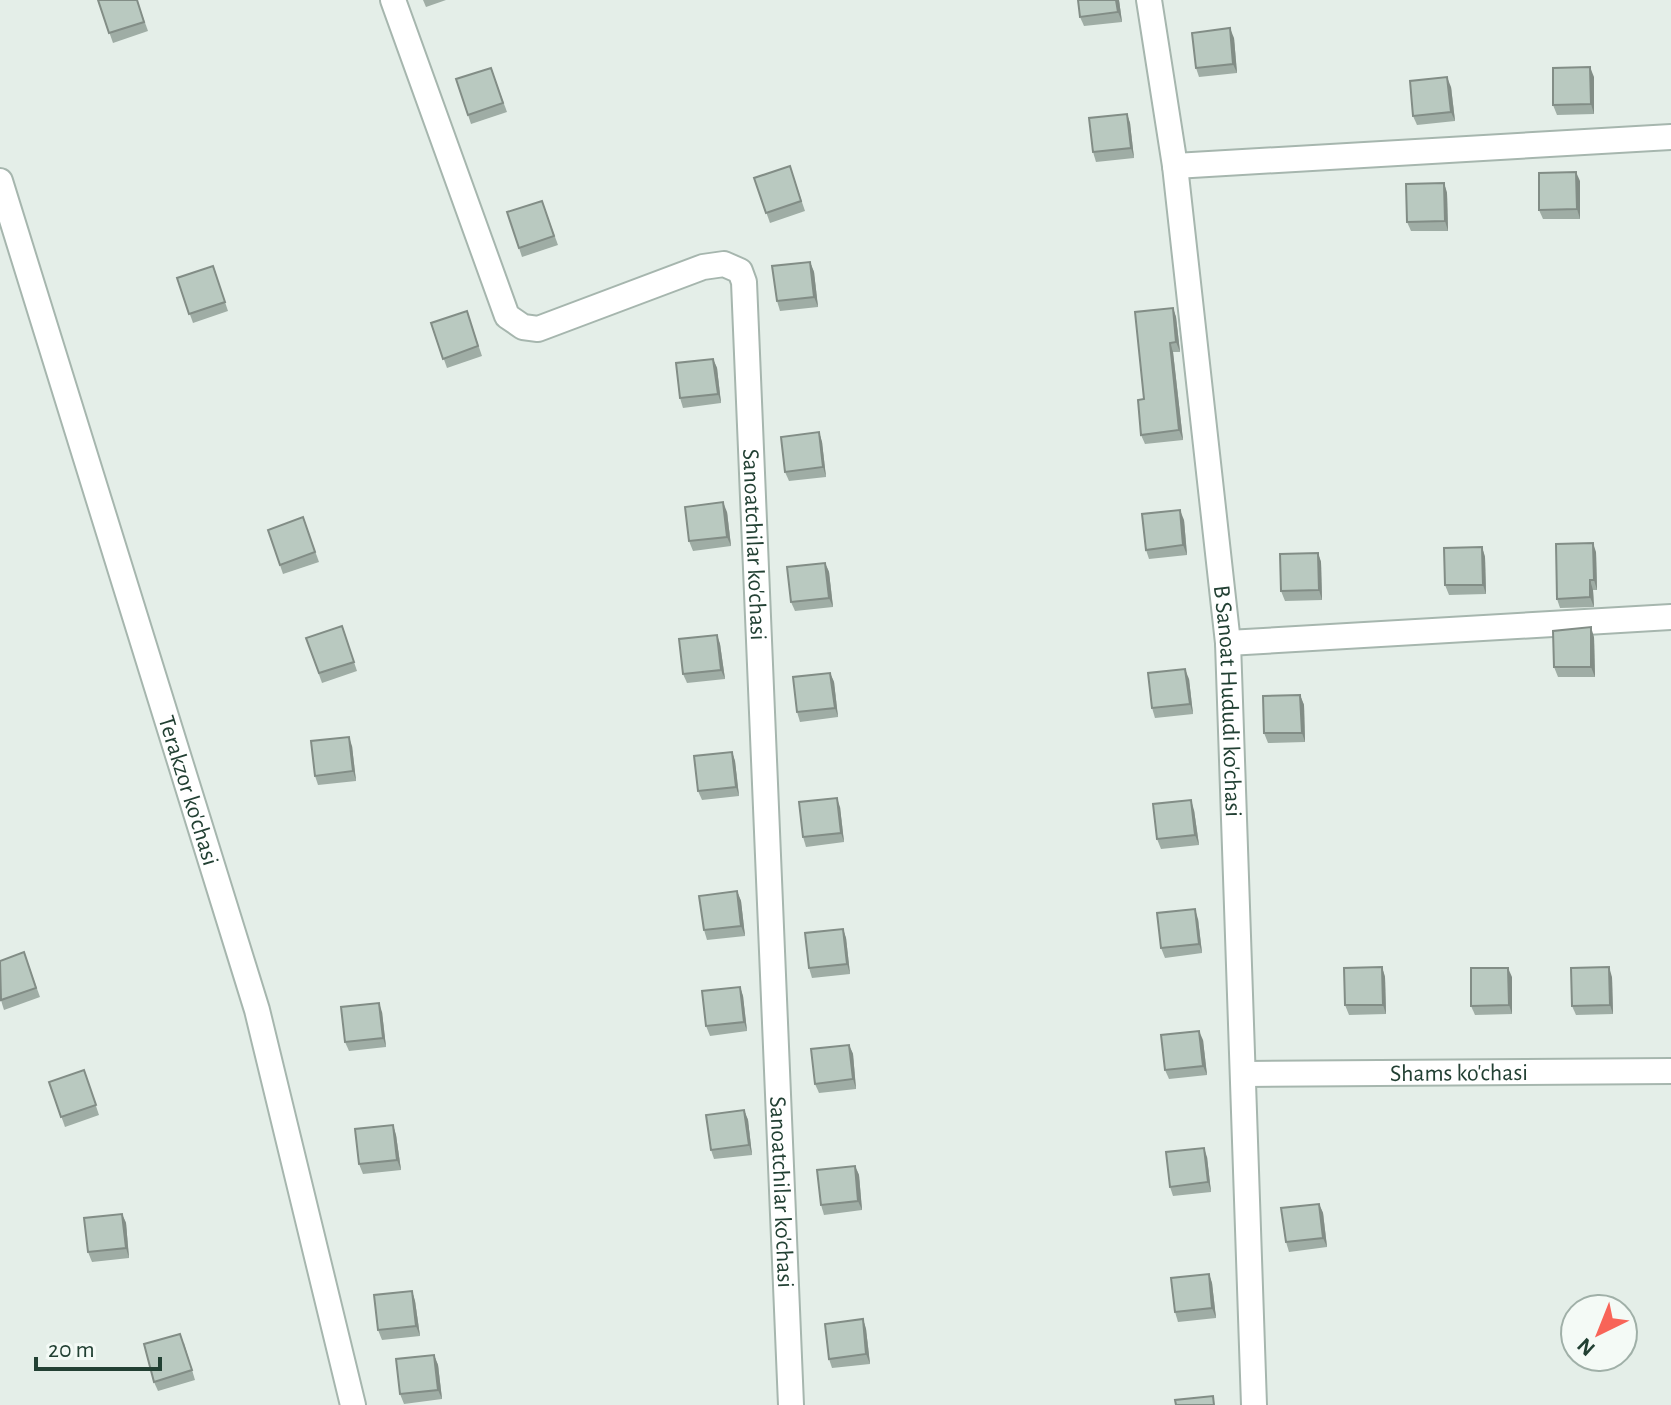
<svg xmlns="http://www.w3.org/2000/svg" width="1671" height="1405" font-family="'Alegreya Sans',sans-serif">
	<style>
		.lines { fill: none; stroke-linecap: round; stroke-linejoin: round }
		.minor-casing { stroke: #a6b6ae; stroke-width: 28 }
		.minor { stroke: #fff; stroke-width: 24 }
		.wall { fill: #9fada5 }
		.shaded-wall { fill: #828d86 }
		.building { fill: #b9c9c0; stroke: #828d86; stroke-width: 2 }
		.labels { text-anchor: middle; stroke-width: 8; stroke-linejoin: round; paint-order: stroke }
		.street-label { font-size: 24px; fill: #224033; stroke: #f4faf6 }
	</style>
	<rect width="100%" height="100%" fill="#e4eee8"/>
	<g class="lines">
		<defs>
			<g id="minor">
				<path id="s1" d="M393,0L507,316L523,327L538,329L703,267L724,264L740,271L744,282L791,1405"/>
				<path id="s2" d="M1149,0L1175,166L1228,643L1254,1405"/>
				<polyline points="1175,166 1671,137"/>
				<path id="s3" d="M0,181L257,1010L353,1405"/>
				<polyline points="1228,643 1671,617"/>
				<path id="s4" d="M1245,1074L1671,1071"/>
			</g>
		</defs>
		<use href="#minor" class="minor-casing"/>
		<use href="#minor" class="minor"/>
	</g>
	<g class="wall">
		<polygon points="98,0 137,0 148,31 113,43"/>
		<polygon points="423,0 446,0 426,7"/>
		<polygon points="1078,0 1119,0 1122,22 1084,26 1080,17"/>
		<polygon points="1234,38 1237,73 1199,77 1196,68"/>
		<polygon points="491,68 507,112 471,124 468,115"/>
		<polygon points="1594,77 1594,114 1557,115 1553,105"/>
		<polygon points="1451,87 1455,121 1417,125 1413,116"/>
		<polygon points="1127,114 1130,123 1134,158 1096,162 1093,152"/>
		<polygon points="790,166 805,211 770,223 754,178"/>
		<polygon points="1580,181 1580,219 1543,219 1539,210"/>
		<polygon points="1444,183 1447,193 1448,231 1411,231 1407,222"/>
		<polygon points="542,201 558,245 522,257 507,212"/>
		<polygon points="810,262 814,272 818,307 780,311 777,301"/>
		<polygon points="213,266 228,311 193,323 177,278"/>
		<polygon points="1173,308 1176,317 1180,352 1173,352 1183,440 1145,444 1141,435 1144,399"/>
		<polygon points="467,311 482,356 447,368 431,323"/>
		<polygon points="713,359 717,368 721,403 683,408 680,398"/>
		<polygon points="819,432 822,442 826,477 789,481 785,472"/>
		<polygon points="727,512 731,546 693,551 689,541"/>
		<polygon points="303,517 319,562 283,574 268,530"/>
		<polygon points="1184,520 1187,555 1149,559 1146,550"/>
		<polygon points="1482,547 1485,557 1486,594 1449,595 1445,585"/>
		<polygon points="1596,552 1597,590 1593,590 1594,607 1560,608 1557,599"/>
		<polygon points="1318,553 1321,562 1322,600 1285,601 1281,591"/>
		<polygon points="825,563 829,572 833,607 795,611 791,602"/>
		<polygon points="342,626 357,671 322,683 306,638"/>
		<polygon points="717,635 720,644 725,679 687,683 683,674"/>
		<polygon points="1594,637 1595,677 1558,677 1554,667"/>
		<polygon points="830,673 834,682 838,717 800,722 797,712"/>
		<polygon points="1189,679 1193,714 1155,718 1152,708"/>
		<polygon points="1300,695 1304,705 1305,742 1268,743 1264,733"/>
		<polygon points="352,746 356,781 318,785 315,776"/>
		<polygon points="732,752 735,761 739,796 702,800 698,791"/>
		<polygon points="840,807 844,842 806,847 803,837"/>
		<polygon points="1194,810 1199,845 1161,849 1157,839"/>
		<polygon points="737,891 741,901 745,936 707,940 704,930"/>
		<polygon points="1198,919 1202,953 1165,958 1161,948"/>
		<polygon points="843,929 846,938 850,974 812,978 809,968"/>
		<polygon points="24,952 40,997 4,1010 0,997"/>
		<polygon points="1382,967 1385,977 1386,1014 1349,1015 1345,1005"/>
		<polygon points="1512,977 1512,1014 1475,1015 1471,1006"/>
		<polygon points="1612,977 1613,1014 1576,1015 1572,1006"/>
		<polygon points="740,987 743,996 747,1031 710,1036 706,1026"/>
		<polygon points="382,1012 386,1047 349,1051 345,1042"/>
		<polygon points="1203,1040 1207,1075 1169,1079 1165,1070"/>
		<polygon points="849,1045 853,1054 856,1089 819,1093 815,1084"/>
		<polygon points="84,1070 99,1115 65,1127 49,1082"/>
		<polygon points="744,1110 748,1120 752,1155 714,1159 711,1150"/>
		<polygon points="393,1125 396,1135 401,1170 363,1174 359,1164"/>
		<polygon points="1207,1157 1211,1192 1173,1196 1170,1187"/>
		<polygon points="855,1166 859,1175 862,1210 824,1215 821,1205"/>
		<polygon points="1319,1204 1323,1213 1327,1247 1289,1252 1286,1242"/>
		<polygon points="122,1214 126,1223 129,1258 92,1262 88,1252"/>
		<polygon points="1209,1274 1212,1283 1216,1318 1178,1322 1175,1312"/>
		<polygon points="412,1291 415,1301 420,1336 382,1340 378,1330"/>
		<polygon points="863,1319 866,1329 870,1364 832,1368 829,1359"/>
		<polygon points="184,1343 195,1380 158,1391 154,1382"/>
		<polygon points="434,1355 438,1365 442,1399 404,1404 400,1394"/>
	</g>
	<g class="shaded-wall">
		<polygon points="1116,0 1119,0 1122,22 1118,12"/>
		<polygon points="1230,28 1234,38 1237,73 1233,64"/>
		<polygon points="1590,67 1594,77 1594,114 1591,104"/>
		<polygon points="1447,77 1451,87 1455,121 1451,112"/>
		<polygon points="1127,114 1130,123 1134,158 1131,148"/>
		<polygon points="1576,172 1580,181 1580,219 1577,209"/>
		<polygon points="1444,183 1447,193 1448,231 1445,221"/>
		<polygon points="810,262 814,272 818,307 814,297"/>
		<polygon points="1173,308 1176,317 1180,352 1176,342"/>
		<polygon points="1170,343 1173,352 1183,440 1179,430"/>
		<polygon points="713,359 717,368 721,403 718,394"/>
		<polygon points="819,432 822,442 826,477 823,467"/>
		<polygon points="723,502 727,512 731,546 727,537"/>
		<polygon points="1180,510 1184,520 1187,555 1183,545"/>
		<polygon points="1593,543 1596,552 1597,590 1594,580"/>
		<polygon points="1482,547 1485,557 1486,594 1483,585"/>
		<polygon points="1318,553 1321,562 1322,600 1319,590"/>
		<polygon points="825,563 829,572 833,607 829,598"/>
		<polygon points="1590,580 1593,590 1594,607 1590,597"/>
		<polygon points="1591,627 1594,637 1595,677 1591,667"/>
		<polygon points="717,635 720,644 725,679 721,670"/>
		<polygon points="1185,669 1189,679 1193,714 1190,704"/>
		<polygon points="830,673 834,682 838,717 835,708"/>
		<polygon points="1300,695 1304,705 1305,742 1302,733"/>
		<polygon points="349,737 352,746 356,781 353,771"/>
		<polygon points="732,752 735,761 739,796 736,787"/>
		<polygon points="837,798 840,807 844,842 841,833"/>
		<polygon points="1191,800 1194,810 1199,845 1195,835"/>
		<polygon points="737,891 741,901 745,936 741,926"/>
		<polygon points="1195,909 1198,919 1202,953 1199,944"/>
		<polygon points="843,929 846,938 850,974 847,964"/>
		<polygon points="1382,967 1385,977 1386,1014 1383,1005"/>
		<polygon points="1609,967 1612,977 1613,1014 1610,1005"/>
		<polygon points="1508,968 1512,977 1512,1014 1509,1005"/>
		<polygon points="740,987 743,996 747,1031 744,1022"/>
		<polygon points="379,1003 382,1012 386,1047 383,1038"/>
		<polygon points="1199,1031 1203,1040 1207,1075 1203,1066"/>
		<polygon points="849,1045 853,1054 856,1089 853,1079"/>
		<polygon points="744,1110 748,1120 752,1155 749,1145"/>
		<polygon points="393,1125 396,1135 401,1170 397,1160"/>
		<polygon points="1204,1148 1207,1157 1211,1192 1208,1182"/>
		<polygon points="855,1166 859,1175 862,1210 858,1201"/>
		<polygon points="1319,1204 1323,1213 1327,1247 1323,1238"/>
		<polygon points="122,1214 126,1223 129,1258 126,1248"/>
		<polygon points="1209,1274 1212,1283 1216,1318 1212,1308"/>
		<polygon points="412,1291 415,1301 420,1336 416,1326"/>
		<polygon points="863,1319 866,1329 870,1364 866,1354"/>
		<polygon points="434,1355 438,1365 442,1399 438,1390"/>
	</g>
	<g class="building">
		<polygon points="98,0 137,0 144,22 109,33"/>
		<polygon points="1078,0 1116,0 1118,12 1080,17"/>
		<polygon points="1230,28 1233,64 1196,68 1192,33"/>
		<polygon points="1590,67 1591,104 1553,105 1553,68"/>
		<polygon points="491,68 503,103 468,115 456,79"/>
		<polygon points="1447,77 1451,112 1413,116 1410,81"/>
		<polygon points="1127,114 1131,148 1093,152 1089,118"/>
		<polygon points="790,166 801,201 766,213 754,178"/>
		<polygon points="1576,172 1577,209 1539,210 1539,173"/>
		<polygon points="1444,183 1445,221 1407,222 1406,184"/>
		<polygon points="542,201 554,236 519,248 507,212"/>
		<polygon points="810,262 814,297 777,301 772,266"/>
		<polygon points="213,266 225,302 189,314 177,278"/>
		<polygon points="1173,308 1176,342 1170,343 1179,430 1141,435 1138,400 1144,399 1135,312"/>
		<polygon points="467,311 478,346 443,359 431,323"/>
		<polygon points="713,359 718,394 680,398 676,363"/>
		<polygon points="819,432 823,467 785,472 781,437"/>
		<polygon points="723,502 727,537 689,541 685,507"/>
		<polygon points="1180,510 1183,545 1146,550 1142,514"/>
		<polygon points="303,517 315,552 280,565 268,530"/>
		<polygon points="1593,543 1594,580 1590,580 1590,597 1557,599 1556,544"/>
		<polygon points="1482,547 1483,585 1445,585 1444,548"/>
		<polygon points="1318,553 1319,590 1281,591 1280,554"/>
		<polygon points="825,563 829,598 791,602 787,567"/>
		<polygon points="342,626 354,662 319,673 306,638"/>
		<polygon points="1591,627 1591,667 1554,667 1553,631"/>
		<polygon points="717,635 721,670 683,674 679,639"/>
		<polygon points="1185,669 1190,704 1152,708 1148,673"/>
		<polygon points="830,673 835,708 797,712 793,677"/>
		<polygon points="1300,695 1302,733 1264,733 1263,696"/>
		<polygon points="349,737 353,771 315,776 311,741"/>
		<polygon points="732,752 736,787 698,791 694,756"/>
		<polygon points="837,798 841,833 803,837 799,802"/>
		<polygon points="1191,800 1195,835 1157,839 1153,804"/>
		<polygon points="737,891 741,926 704,930 699,896"/>
		<polygon points="1195,909 1199,944 1161,948 1157,913"/>
		<polygon points="843,929 847,964 809,968 805,933"/>
		<polygon points="24,952 36,988 1,1000 0,961"/>
		<polygon points="1382,967 1383,1005 1345,1005 1344,968"/>
		<polygon points="1609,967 1610,1005 1572,1006 1571,968"/>
		<polygon points="1471,968 1508,968 1509,1005 1471,1006"/>
		<polygon points="740,987 744,1022 706,1026 702,991"/>
		<polygon points="379,1003 383,1038 345,1042 341,1007"/>
		<polygon points="1199,1031 1203,1066 1165,1070 1161,1035"/>
		<polygon points="849,1045 853,1079 815,1084 811,1049"/>
		<polygon points="84,1070 96,1105 61,1117 49,1082"/>
		<polygon points="744,1110 749,1145 711,1150 706,1115"/>
		<polygon points="393,1125 397,1160 359,1164 355,1129"/>
		<polygon points="1204,1148 1208,1182 1170,1187 1166,1152"/>
		<polygon points="855,1166 858,1201 821,1205 817,1170"/>
		<polygon points="1319,1204 1323,1238 1286,1242 1281,1208"/>
		<polygon points="122,1214 126,1248 88,1252 84,1218"/>
		<polygon points="1209,1274 1212,1308 1175,1312 1171,1278"/>
		<polygon points="412,1291 416,1326 378,1330 374,1295"/>
		<polygon points="863,1319 866,1354 829,1359 825,1324"/>
		<polygon points="180,1334 192,1370 154,1382 144,1344"/>
		<polygon points="434,1355 438,1390 400,1394 396,1359"/>
		<polygon points="1213,1396 1214,1405 1176,1405 1175,1400"/>
	</g>
	<g class="labels">
		<g class="street-label">
			<text dy="8" stroke="none"><textPath href="#s1" startOffset="860">Sanoatchilar ko'chasi</textPath></text>
			<text dy="8" stroke="none"><textPath href="#s2" startOffset="706">B Sanoat Hududi ko'chasi</textPath></text>
			<text dy="8" stroke="none"><textPath href="#s3" startOffset="638">Terakzor ko'chasi</textPath></text>
			<text dy="8" stroke="none"><textPath href="#s4" startOffset="214">Shams ko'chasi</textPath></text>
			<text dy="8" stroke="none"><textPath href="#s1" startOffset="1508">Sanoatchilar ko'chasi</textPath></text>
		</g>
	</g>
	<g transform="translate(1599 1333) rotate(223)"><circle r="38" fill="#f4faf6" stroke="#a0b0a8" stroke-width="2"/>
	<path d="M0-6L14 30L0 20L-14 30Z" fill="#f86458"/>
	<text y="-12" font-size="22" font-weight="bold" text-anchor="middle" fill="#224033">N</text>
	</g>
	<path d="M36 1357v12h124v-12" fill="none" stroke="#224033" stroke-width="4"/>
	<text x="48" y="1357" font-size="24" fill="#224033" stroke="#f4faf6" stroke-width="6" paint-order="stroke">20 m</text>
</svg>
